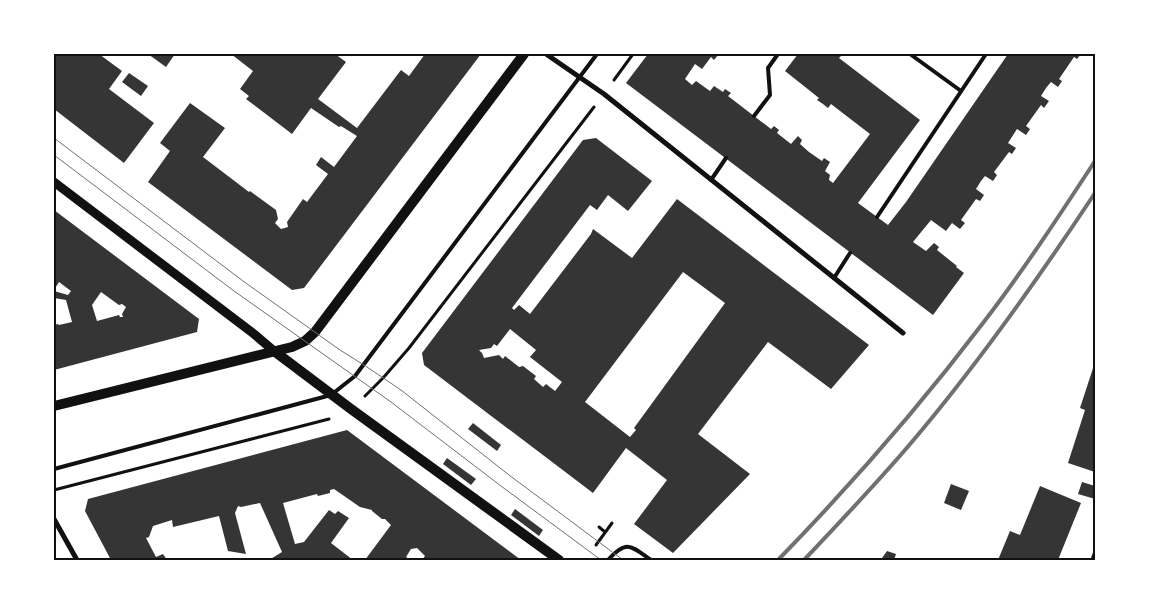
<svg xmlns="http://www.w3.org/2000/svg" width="1149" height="614" font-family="Mulish,sans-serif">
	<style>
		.building { fill: #353535; fill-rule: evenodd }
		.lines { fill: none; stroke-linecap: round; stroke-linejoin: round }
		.path { stroke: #111; stroke-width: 3 }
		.service { stroke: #111; stroke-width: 4 }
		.minor { stroke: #111; stroke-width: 5 }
		.tertiary { stroke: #111; stroke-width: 9 }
		.secondary { stroke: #111; stroke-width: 10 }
		.tram { stroke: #707070; stroke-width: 1 }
		.rail { stroke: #707070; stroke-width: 4 }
		.neatline { fill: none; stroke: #111; stroke-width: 2 }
	</style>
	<rect width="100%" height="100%" fill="#fff"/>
	<g class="building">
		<polygon points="54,54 99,54 122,71 109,89 154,123 124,163 54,109"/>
		<polygon points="148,54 175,54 166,67"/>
		<polygon points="231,54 335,54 346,62 318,99 357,128 401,70 409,76 425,54 481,54 304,288 292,290 148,182 170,151 160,143 190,103 225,128 203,157 249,192 250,191 276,210 278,219 275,223 281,229 288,227 287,222 303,199 307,202 328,174 316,165 321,157 334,167 357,136 341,126 339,127 311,108 292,134 246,99 249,96 240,89 253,71"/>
		<polygon points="648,54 719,54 714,60 711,57 702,69 695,64 685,79 692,85 696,81 710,91 714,86 723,92 725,89 731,93 728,96 771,129 774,126 779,130 777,133 791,144 798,136 802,140 800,144 809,152 822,161 824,158 830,162 825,171 830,175 829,180 833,183 870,134 831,104 828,108 823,104 817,100 819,98 785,71 798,54 843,54 839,58 920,120 858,203 888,225 906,202 1008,54 1081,54 1077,59 1074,57 1059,79 1062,81 1058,87 1051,82 1046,88 1041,96 1049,101 1044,108 1041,105 1026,126 1030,129 1026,135 1017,129 1008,143 1016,148 1012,154 1009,152 994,172 997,175 993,181 985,176 981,181 976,189 984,195 980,201 976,199 961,220 965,223 960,229 952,223 946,231 931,220 913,242 926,251 934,243 939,247 937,250 957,266 956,267 964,273 933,315 626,83"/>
		<polygon points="129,73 148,86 141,96 122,82"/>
		<path d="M596,138L652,181L628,211L608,195L597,210L590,205L512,308L514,310L519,305L530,314L591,234L593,229L632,258L677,199L869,345L831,389L768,342L698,434L750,474L673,553L634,524L667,480L626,448L593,493L424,365L422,353L583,140ZM683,272L725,303L634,428L636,430L630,437L585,402ZM510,329L536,350L530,357L562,382L555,391L546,384L543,387L534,379L536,376L523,366L519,367L505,356L503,359L499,355L484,358L482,353L479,350L491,348L494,344L497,346Z"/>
		<path d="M54,210L199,319L197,332L54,370V325L58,324L59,325L72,322L66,300L54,298V291L68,295L71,291L59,282L54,290ZM101,292L119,305L122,304L126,307L122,314L123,317H120L119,315L97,321L92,305Z"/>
		<polygon points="1095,362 1095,472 1068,463 1085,410 1080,408"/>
		<polygon points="473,423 501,445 497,451 468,429"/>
		<polygon points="347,430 521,560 422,560 425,556 417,548 411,549 406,557 410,560 365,560 391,525 385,519 382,519 372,511 372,510 360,507 334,489 330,490 330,493 318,496 317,494 283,503 295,544 304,542 329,510 335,514 338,511 349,518 331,543 353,560 269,560 282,552 260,503 241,507 238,506 235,513 246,554 228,551 219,516 173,527 172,520 153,526 149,537 146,538 156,557 163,554 167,560 111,560 85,511 88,499"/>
		<polygon points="447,458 476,479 471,485 443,464"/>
		<polygon points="1082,482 1095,486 1095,499 1078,494"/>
		<polygon points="951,484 969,491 961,510 944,503"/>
		<polygon points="1040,486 1081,503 1058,560 998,560 1010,531 1020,535"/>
		<polygon points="515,509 543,530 539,536 511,515"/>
		<polygon points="887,551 896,554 894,560 889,560 882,558"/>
	</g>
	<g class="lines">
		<g class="path">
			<polyline points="614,80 633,54"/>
			<polyline points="365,396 383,378 409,348 594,107"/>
			<polyline points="54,490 329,419"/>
			<polyline points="599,527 605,532"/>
			<polyline points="596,545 612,523"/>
			<polyline points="1092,560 1095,551"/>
		</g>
		<g class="service">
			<polyline points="910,54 961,91"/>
			<polyline points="754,116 770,95 768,68 778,54"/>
			<polyline points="711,180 726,158"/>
			<polyline points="877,217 986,54"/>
			<polyline points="834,278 850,253"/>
			<polyline points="54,469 331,395 355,376 597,54"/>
			<path d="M608,560C627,539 631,546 651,560"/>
		</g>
		<g class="minor">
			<polyline points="546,54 604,94 903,333"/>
			<polyline points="54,519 77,560"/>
		</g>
		<polyline class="tertiary" points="54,182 254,334 274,351"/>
		<g class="secondary">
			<polyline points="274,351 351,409 559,560"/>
			<polyline points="54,406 292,347 305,341 315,332 524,54"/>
		</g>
		<g class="tram">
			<polyline points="54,138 243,281 340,350 364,365 401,390 509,475 623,560"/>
			<polyline points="54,155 234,291 391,402 501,486 601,560"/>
		</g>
		<g class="rail">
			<path d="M778,560C851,485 920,406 983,323C1023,271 1059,216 1095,161"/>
			<path d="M804,560C840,522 877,483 911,443C978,364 1038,279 1095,193"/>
		</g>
	</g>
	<rect width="1149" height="614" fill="none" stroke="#ffffff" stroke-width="110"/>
	<rect x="55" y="55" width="1039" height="504" class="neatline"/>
</svg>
